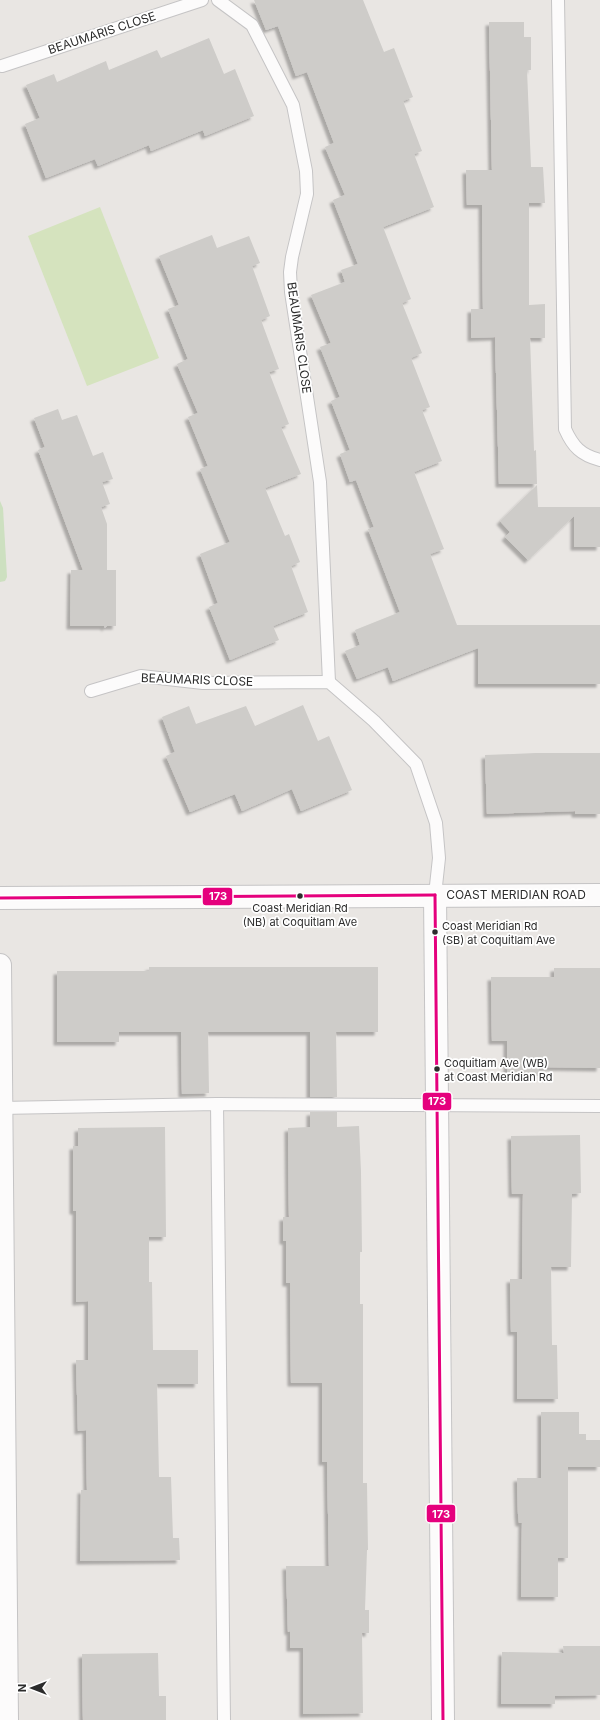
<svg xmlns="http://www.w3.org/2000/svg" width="600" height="1720" font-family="Inter,sans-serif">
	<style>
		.green { fill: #cde0c0 }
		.pitch { fill: #d5e3be }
		.building { fill: #ceccc9; filter: url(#shadow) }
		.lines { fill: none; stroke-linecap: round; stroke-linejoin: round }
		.service-casing { stroke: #c5c4c5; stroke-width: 14 }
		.minor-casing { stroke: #c5c4c5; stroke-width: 24 }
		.tertiary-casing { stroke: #c5c4c5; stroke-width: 24 }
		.secondary-casing { stroke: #c5c4c5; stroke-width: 24 }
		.service { stroke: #fcfbfb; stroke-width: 12 }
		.minor { stroke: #fcfbfb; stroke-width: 22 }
		.tertiary { stroke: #fcfbfb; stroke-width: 22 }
		.secondary { stroke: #fcfbfb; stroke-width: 22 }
		.bus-1-casing { stroke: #fff; stroke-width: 6 }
		.bus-1 { stroke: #e5007d; stroke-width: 3 }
		.bus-dot { fill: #2c2c2c; stroke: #fff; stroke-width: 1.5 }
		.labels { text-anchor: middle; stroke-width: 3.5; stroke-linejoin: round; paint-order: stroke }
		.bus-label { font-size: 11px; fill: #2c2c2c; stroke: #fff; text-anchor: start }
		.street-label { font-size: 12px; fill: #2c2c2c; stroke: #fff }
		.line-badge { stroke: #fff; stroke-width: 1.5 }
		.badge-label { font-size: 11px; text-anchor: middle; font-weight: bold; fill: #fff }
	</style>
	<defs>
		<filter id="shadow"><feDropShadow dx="-3.5" dy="3.5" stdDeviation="1" flood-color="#0004"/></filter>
	</defs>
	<rect width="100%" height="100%" fill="#e9e6e3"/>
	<polygon class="green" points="0,501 3,508 7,577 5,581 0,582"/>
	<polygon class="pitch" points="100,207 159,358 87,386 28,236"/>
	<g class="building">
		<polygon points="254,0 363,0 384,52 394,48 413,97 403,101 422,151 414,154 434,207 383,227 411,299 402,303 422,353 411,358 430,407 422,410 442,461 414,472 444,549 430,554 457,625 600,625 600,684 478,684 478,648 393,681 388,667 357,679 345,651 360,645 355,630 400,612 368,529 374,527 356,480 350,482 340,454 350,450 331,401 340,397 320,347 331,343 311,295 345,282 341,270 358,264 333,200 345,195 325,147 334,143 307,72 296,76 278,26 266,30"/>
		<polygon points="489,22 524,22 524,37 531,37 531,70 527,70 531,167 543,167 545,203 529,203 529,305 545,304 545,338 530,338 534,451 536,450 537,484 499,484 495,337 471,338 471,309 483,309 482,205 467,205 466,170 492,170"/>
		<polygon points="209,38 224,74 235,69 254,116 205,136 203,130 151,151 149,145 98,166 95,159 46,178 25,124 40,118 26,85 54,74 57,82 106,61 109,70 157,50 161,58"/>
		<polygon points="212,235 217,248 249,236 260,263 252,266 270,316 261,320 279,369 269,372 289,424 281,427 301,474 265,488 285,536 289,534 300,562 291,566 308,612 273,626 279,640 230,660 209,607 218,603 200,554 230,542 200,469 208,466 188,417 198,413 177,364 188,359 168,309 179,305 159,256"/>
		<polygon points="58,409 62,420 77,415 93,456 103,452 113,479 102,482 110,504 101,507 107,524 107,570 116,570 116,626 107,626 105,628 104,626 70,626 71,570 83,570 38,450 45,447 34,418"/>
		<polygon points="537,485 538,507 600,507 600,547 574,547 574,516 528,560 505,537 510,532 500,521"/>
		<polygon points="303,705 318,741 329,736 352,790 301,811 292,789 242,811 235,794 190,812 166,756 175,752 162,717 189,706 196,724 246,706 255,726"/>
		<polygon points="536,753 600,753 600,814 575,814 575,811 487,814 485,755"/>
		<polygon points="149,967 378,967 378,1032 336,1032 337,1097 310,1097 310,1032 208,1032 209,1093 182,1094 181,1032 119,1032 119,1042 57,1042 57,971 149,971"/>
		<polygon points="554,968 600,968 600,1068 539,1067 539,1076 507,1076 507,1041 492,1041 491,977 554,977"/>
		<polygon points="310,1112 337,1112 337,1127 359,1126 361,1172 362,1252 360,1252 360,1304 363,1304 363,1483 367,1483 368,1550 367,1550 365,1610 369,1610 369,1633 362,1633 363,1713 303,1714 303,1648 290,1648 290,1631 288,1632 286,1566 329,1566 327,1462 322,1462 322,1383 291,1383 290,1283 286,1283 286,1241 283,1241 283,1217 289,1217 288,1128 310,1127"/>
		<polygon points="165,1127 166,1237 149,1237 149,1282 152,1282 153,1350 198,1350 198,1384 157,1384 159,1477 171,1477 173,1538 179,1538 180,1560 80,1561 81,1490 87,1490 86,1430 78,1431 76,1360 88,1360 88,1301 76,1302 76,1211 73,1211 73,1146 78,1146 78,1128"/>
		<polygon points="580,1135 581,1193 572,1194 571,1267 551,1267 552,1345 557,1345 558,1399 517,1399 517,1332 511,1332 510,1279 522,1279 523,1194 512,1194 511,1136"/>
		<polygon points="541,1412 579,1412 579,1434 586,1434 586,1440 600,1440 600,1467 568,1467 568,1558 558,1558 558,1597 521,1597 522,1523 519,1523 518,1514 517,1478 541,1478"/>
		<polygon points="563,1646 600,1646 600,1695 555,1696 555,1704 501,1704 502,1652 564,1653"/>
		<polygon points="158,1653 159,1696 166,1696 166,1720 83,1720 82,1654"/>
	</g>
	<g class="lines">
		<defs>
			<g id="service">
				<polyline points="218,0 252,25 293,105 306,171 307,194 292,257 290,272 291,292 320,482 329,682"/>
				<path d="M558,0L565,429C573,447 581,455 600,460"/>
				<polyline points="2,66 202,0"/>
				<polyline points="91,691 141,676 203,683 329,682 374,721 416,764 436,823 439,858 435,895"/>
				<polyline points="217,1104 224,1720"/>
				<polyline points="0,1108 217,1104 600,1106"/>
			</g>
			<polyline id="minor" points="0,965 7,1720"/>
			<polyline id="tertiary" points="435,895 443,1720"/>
			<polyline id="secondary" points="0,898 600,895"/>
		</defs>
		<use href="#service" class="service-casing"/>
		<use href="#minor" class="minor-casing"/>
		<use href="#tertiary" class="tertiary-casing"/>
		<use href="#secondary" class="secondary-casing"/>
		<use href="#service" class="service"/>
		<use href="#minor" class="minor"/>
		<use href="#tertiary" class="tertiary"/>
		<use href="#secondary" class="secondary"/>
		<defs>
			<g id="bus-1">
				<polyline points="435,895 443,1720"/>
				<polyline points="0,898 435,895"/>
			</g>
		</defs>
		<use href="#bus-1" class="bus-1-casing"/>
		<use href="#bus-1" class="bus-1"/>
	</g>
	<g class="bus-dot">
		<circle cx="300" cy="896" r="3.5"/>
		<circle cx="435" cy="932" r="3.5"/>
		<circle cx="437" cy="1069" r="3.5"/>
	</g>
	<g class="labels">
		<g class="bus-label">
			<text x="300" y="912" text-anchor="middle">Coast Meridian Rd<tspan x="300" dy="14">(NB) at Coquitlam Ave</tspan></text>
			<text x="442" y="930">Coast Meridian Rd<tspan x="442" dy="14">(SB) at Coquitlam Ave</tspan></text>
			<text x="444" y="1067">Coquitlam Ave (WB)<tspan x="444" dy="14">at Coast Meridian Rd</tspan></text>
		</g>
		<g class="street-label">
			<text transform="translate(102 33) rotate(-18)" y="4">BEAUMARIS CLOSE</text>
			<text transform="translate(299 338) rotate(82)" y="4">BEAUMARIS CLOSE</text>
			<text transform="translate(197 680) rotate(2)" y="4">BEAUMARIS CLOSE</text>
			<text x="516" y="899">COAST MERIDIAN ROAD</text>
		</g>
	</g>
	<g class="line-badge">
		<rect x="202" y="887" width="31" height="19" rx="4" fill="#e5007d"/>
		<rect x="422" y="1092" width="30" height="19" rx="4" fill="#e5007d"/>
		<rect x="426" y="1504" width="30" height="19" rx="4" fill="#e5007d"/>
	</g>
	<g class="badge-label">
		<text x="218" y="900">173</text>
		<text x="437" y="1105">173</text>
		<text x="441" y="1518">173</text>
	</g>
	<g transform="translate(32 1688) rotate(270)" stroke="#ffffff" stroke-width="3" paint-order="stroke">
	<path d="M0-3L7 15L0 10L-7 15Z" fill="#2c2c2c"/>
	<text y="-6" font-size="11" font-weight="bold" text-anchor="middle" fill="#2c2c2c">N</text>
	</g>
</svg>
